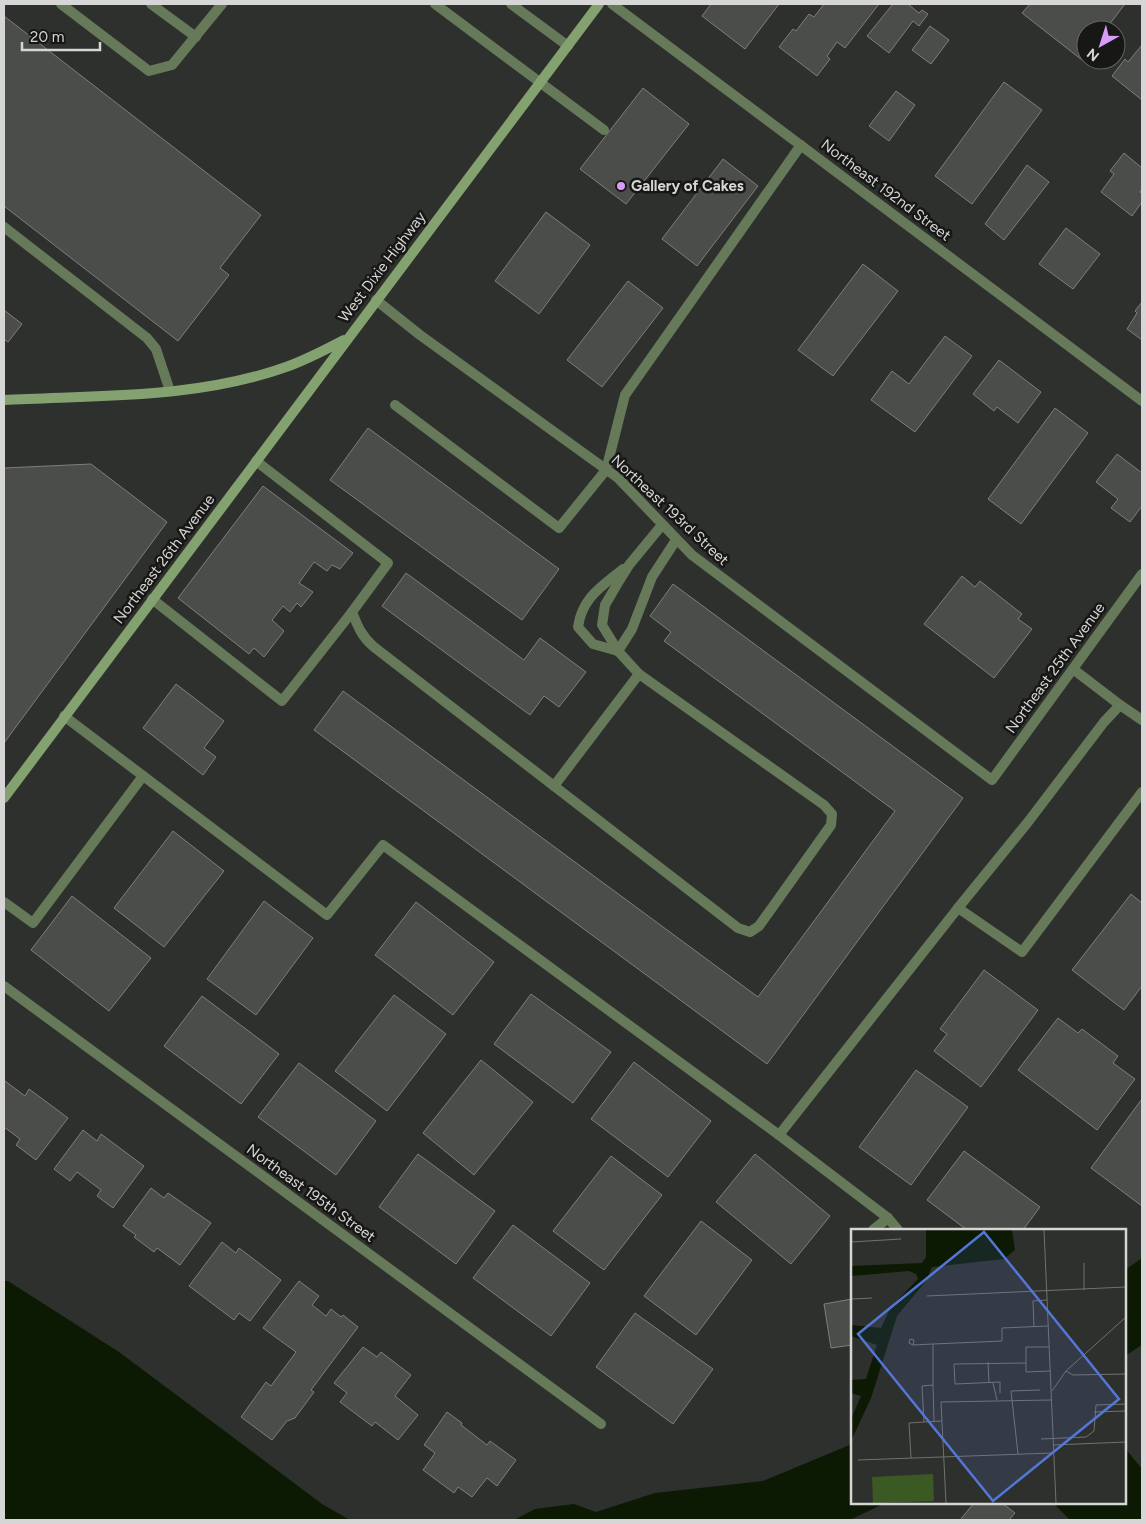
<svg xmlns="http://www.w3.org/2000/svg" width="1146" height="1524" font-family="Figtree,sans-serif">
	<style>
		.water { fill: #0c1903 }
		.building { fill: #4b4d4a; stroke: #7e7f7d }
		.lines { fill: none; stroke-linecap: round; stroke-linejoin: round }
		.lane { stroke: #667959; stroke-width: 10 }
		.street { stroke: #667959; stroke-width: 10 }
		.secondary { stroke: #84a26f; stroke-width: 10 }
		.poi-dot { fill: #d79bf9; stroke: #171716; stroke-width: 2 }
		.labels { text-anchor: middle; stroke-width: 5; stroke-linejoin: round; paint-order: stroke }
		.poi-label { font-size: 15px; font-weight: bold; fill: #d5d6d5; stroke: #171716; text-anchor: start }
		.street-label { font-size: 15px; fill: #d5d6d5; stroke: #171716 }
		.inset-road { fill: none; stroke: #717270; stroke-width: 1 }
		.view { fill: #5477d7; fill-opacity: 0.15; stroke: #5477d7; stroke-width: 2.5 }
		.inset-edge { fill: none; stroke: #d5d6d5; stroke-width: 2.5 }
	</style>
	<rect width="100%" height="100%" fill="#2e302d"/>
	<g class="water">
		<polygon points="1142,1258 1142,1345 1125,1356 1125,1270"/>
		<polygon points="4,1281 8,1281 119,1352 322,1504 350,1520 4,1520"/>
		<polygon points="852,1444 852,1503 885,1503 850,1520 514,1520 535,1509 574,1504 596,1512 655,1493 763,1481"/>
		<polygon points="1125,1448 1142,1469 1142,1520 1070,1520 1053,1503 1125,1503"/>
	</g>
	<g class="building">
		<polygon points="711,4 779,4 745,49 702,16"/>
		<polygon points="824,4 879,4 845,48 837,42 827,56 830,59 817,76 779,47 793,29 796,31 809,14 814,17"/>
		<polygon points="893,4 910,4 909,5 919,13 922,10 928,14 919,26 913,21 889,53 867,36"/>
		<polygon points="1030,4 1125,4 1105,30 1086,30 1086,54 1082,60 1022,13"/>
		<polygon points="4,16 261,215 220,268 229,275 178,341 4,206"/>
		<polygon points="930,26 949,40 931,64 912,50"/>
		<polygon points="1142,45 1142,100 1112,76 1125,59 1128,62"/>
		<polygon points="1004,82 1042,110 972,204 935,176"/>
		<polygon points="643,88 689,124 626,204 580,169"/>
		<polygon points="896,91 915,105 889,141 869,126"/>
		<polygon points="1124,153 1142,168 1142,189 1140,192 1142,194 1142,202 1132,216 1101,192 1114,174 1110,171"/>
		<polygon points="723,159 758,186 697,266 662,239"/>
		<polygon points="1027,165 1049,182 1004,240 985,224"/>
		<polygon points="546,212 590,245 539,314 495,281"/>
		<polygon points="1066,228 1100,254 1073,289 1039,264"/>
		<polygon points="863,264 898,291 833,376 798,350"/>
		<polygon points="628,281 663,308 602,387 567,360"/>
		<polygon points="1142,302 1142,340 1127,329 1137,313 1135,311"/>
		<polygon points="4,310 22,324 8,342 4,339"/>
		<polygon points="945,336 972,356 915,432 871,400 892,371 909,384"/>
		<polygon points="999,360 1041,392 1018,423 997,407 994,411 973,394"/>
		<polygon points="1055,408 1088,433 1021,524 988,499"/>
		<polygon points="368,428 559,569 522,620 330,480"/>
		<polygon points="1117,454 1142,473 1142,506 1130,522 1111,508 1118,499 1096,482"/>
		<polygon points="91,464 167,522 4,743 4,468"/>
		<polygon points="263,486 353,553 340,569 332,565 327,571 314,562 299,583 313,592 301,607 297,603 290,612 283,606 272,620 284,631 264,657 254,648 249,654 178,598"/>
		<polygon points="406,573 524,660 540,638 586,672 559,707 544,696 530,715 382,606"/>
		<polygon points="962,576 975,587 980,581 1022,614 1018,619 1032,629 994,678 924,624"/>
		<polygon points="673,584 963,798 767,1064 314,730 343,691 758,997 895,811 664,641 671,632 650,616"/>
		<polygon points="176,684 224,721 204,748 216,757 203,775 143,728"/>
		<polygon points="173,831 224,871 164,947 114,908"/>
		<polygon points="1131,894 1142,903 1142,986 1124,1010 1072,970"/>
		<polygon points="72,896 151,958 109,1011 31,950"/>
		<polygon points="264,901 313,938 256,1015 207,979"/>
		<polygon points="416,902 494,962 453,1015 375,955"/>
		<polygon points="984,970 1038,1010 981,1087 934,1051 947,1034 940,1029"/>
		<polygon points="531,994 611,1052 573,1103 494,1044"/>
		<polygon points="394,995 446,1034 387,1111 335,1071"/>
		<polygon points="202,996 279,1054 241,1104 164,1046"/>
		<polygon points="1058,1018 1078,1033 1082,1029 1118,1056 1113,1063 1135,1079 1097,1130 1018,1070"/>
		<polygon points="481,1060 533,1102 474,1175 423,1133"/>
		<polygon points="634,1062 711,1121 668,1177 591,1119"/>
		<polygon points="299,1063 376,1121 336,1175 258,1117"/>
		<polygon points="916,1070 968,1107 911,1185 859,1147"/>
		<polygon points="5,1081 25,1096 29,1089 68,1118 36,1160 16,1145 20,1139 4,1127 4,1083"/>
		<polygon points="1142,1099 1142,1206 1091,1168"/>
		<polygon points="83,1130 97,1141 101,1134 144,1166 113,1208 97,1196 101,1190 77,1172 70,1181 54,1169"/>
		<polygon points="964,1151 1040,1207 1023,1230 967,1230 927,1200"/>
		<polygon points="418,1154 495,1211 456,1264 379,1207"/>
		<polygon points="755,1154 830,1216 791,1264 716,1202"/>
		<polygon points="611,1156 662,1195 604,1270 553,1231"/>
		<polygon points="151,1188 164,1198 168,1193 211,1223 180,1265 157,1248 154,1252 134,1237 136,1235 123,1226"/>
		<polygon points="701,1221 752,1260 696,1335 644,1296"/>
		<polygon points="513,1225 590,1283 551,1336 473,1278"/>
		<polygon points="222,1242 236,1253 239,1248 281,1280 250,1321 239,1313 234,1320 189,1286"/>
		<polygon points="299,1281 319,1296 312,1305 326,1316 331,1309 341,1317 343,1315 358,1327 311,1390 314,1392 295,1418 287,1421 272,1440 241,1417 266,1382 271,1386 296,1352 263,1328"/>
		<polygon points="852,1299 852,1345 831,1348 824,1304"/>
		<polygon points="635,1313 713,1369 673,1424 596,1367"/>
		<polygon points="363,1347 377,1357 381,1352 411,1375 395,1396 418,1415 398,1440 375,1422 372,1426 340,1402 347,1393 334,1383"/>
		<polygon points="447,1412 462,1423 461,1425 487,1445 490,1441 516,1460 497,1486 487,1478 472,1497 458,1487 454,1493 423,1470 435,1453 424,1445"/>
		<polygon points="974,1503 1002,1503 1015,1513 1009,1520 960,1520"/>
	</g>
	<g class="lines">
		<g class="lane">
			<polyline points="61,4 149,71 172,65 222,4"/>
			<polyline points="151,4 196,37"/>
			<polyline points="435,4 604,130"/>
			<polyline points="511,4 568,46"/>
			<polyline points="4,227 147,338 156,349 170,391"/>
			<polyline points="395,405 559,528 606,470 625,395 801,145"/>
			<polyline points="152,599 282,701 352,612 388,563 256,461"/>
			<path d="M352,612C358,627 362,637 374,647L738,928L750,932L759,926L831,825L832,814L824,805L639,674L618,651L602,625L605,605L619,581L629,565L662,525"/>
			<path d="M618,651L593,644L578,627C582,598 601,587 623,569"/>
			<polyline points="618,651 632,629 652,577 676,540"/>
			<polyline points="1073,669 1120,705 1142,720"/>
			<polyline points="64,716 327,915 383,845 779,1135 958,908 1022,952 1142,792"/>
			<polyline points="554,786 639,674"/>
			<polyline points="4,902 33,923 143,776"/>
			<polyline points="958,908 1028,822 1104,722 1120,705"/>
			<polyline points="779,1135 888,1218 898,1230"/>
			<polyline points="873,1230 888,1218"/>
		</g>
		<g class="street">
			<polyline points="612,4 1142,401"/>
			<polyline points="376,300 420,335 618,478 692,555 992,780 1142,574"/>
			<polyline points="4,986 601,1424"/>
		</g>
		<g class="secondary">
			<path d="M4,400C98,395 196,399 286,367C306,360 325,350 344,340"/>
			<polyline points="4,798 599,4"/>
		</g>
	</g>
	<circle class="poi-dot" cx="621" cy="186" r="5"/>
	<g class="labels">
		<g class="poi-label">
			<text x="631" y="191">Gallery of Cakes</text>
		</g>
		<g class="street-label">
			<text transform="translate(886 190) rotate(37)" y="5">Northeast 192nd Street</text>
			<text transform="translate(382 267) rotate(-53)" y="5">West Dixie Highway</text>
			<text transform="translate(670 510) rotate(43)" y="5">Northeast 193rd Street</text>
			<text transform="translate(164 559) rotate(-53)" y="5">Northeast 26th Avenue</text>
			<text transform="translate(1055 668) rotate(-54)" y="5">Northeast 25th Avenue</text>
			<text transform="translate(311 1193) rotate(36)" y="5">Northeast 195th Street</text>
		</g>
	</g>
	<g transform="translate(851 1229)">
		<rect width="275" height="275" fill="#2e302d"/>
		<path d="M82,245L83,272L22,274L21,248Z" fill="#3b5922"/>
		<path d="M75,1H161L164,21L153,30L81,38L75,52L46,87L20,169L0,212V190L10,167L0,164V151L15,150L26,116L0,107V96L30,99L40,78L67,50L65,45L58,42L0,47V37L71,34L75,28Z" fill="#0c1903"/>
		<path class="inset-road" d="M193,1L205,274M0,13L50,10M233,34V61M76,67L275,58M0,70L21,69M183,98L182,72L196,71M62,116L63,111L59,110L58,114L62,116L82,115M198,118H175V143L199,142M137,133L138,153M215,142L222,146L275,145M142,154L146,171M82,156L83,192M201,162L215,142L275,88M149,164V153L104,155L103,135L175,134M243,183L275,182M73,193L91,192M190,210L235,208L243,202L245,176L275,175M202,216L275,213M167,225L160,162L189,161M60,229L58,194L73,193L71,157L82,156V115L151,112V99L197,97M7,231L202,224M95,274L90,173L200,171"/>
		<path class="view" d="M133,3L268,170L142,272L7,105Z"/>
		<rect width="275" height="275" class="inset-edge"/>
	</g>
	<rect width="1146" height="1524" fill="none" stroke="#d5d6d5" stroke-width="10"/>
	<g transform="translate(1101 45) rotate(219)"><circle r="24" fill="#171716" stroke="#636362"/>
	<path d="M0-4L9 19L0 12L-9 19Z" fill="#d79bf9"/>
	<text y="-8" font-size="14" font-weight="bold" text-anchor="middle" fill="#d5d6d5">N</text>
	</g>
	<path d="M22 42v8h78v-8" fill="none" stroke="#d5d6d5" stroke-width="2.5"/>
	<text x="30" y="42" font-size="15" fill="#d5d6d5" stroke="#171716" stroke-width="4" paint-order="stroke">20 m</text>
</svg>
